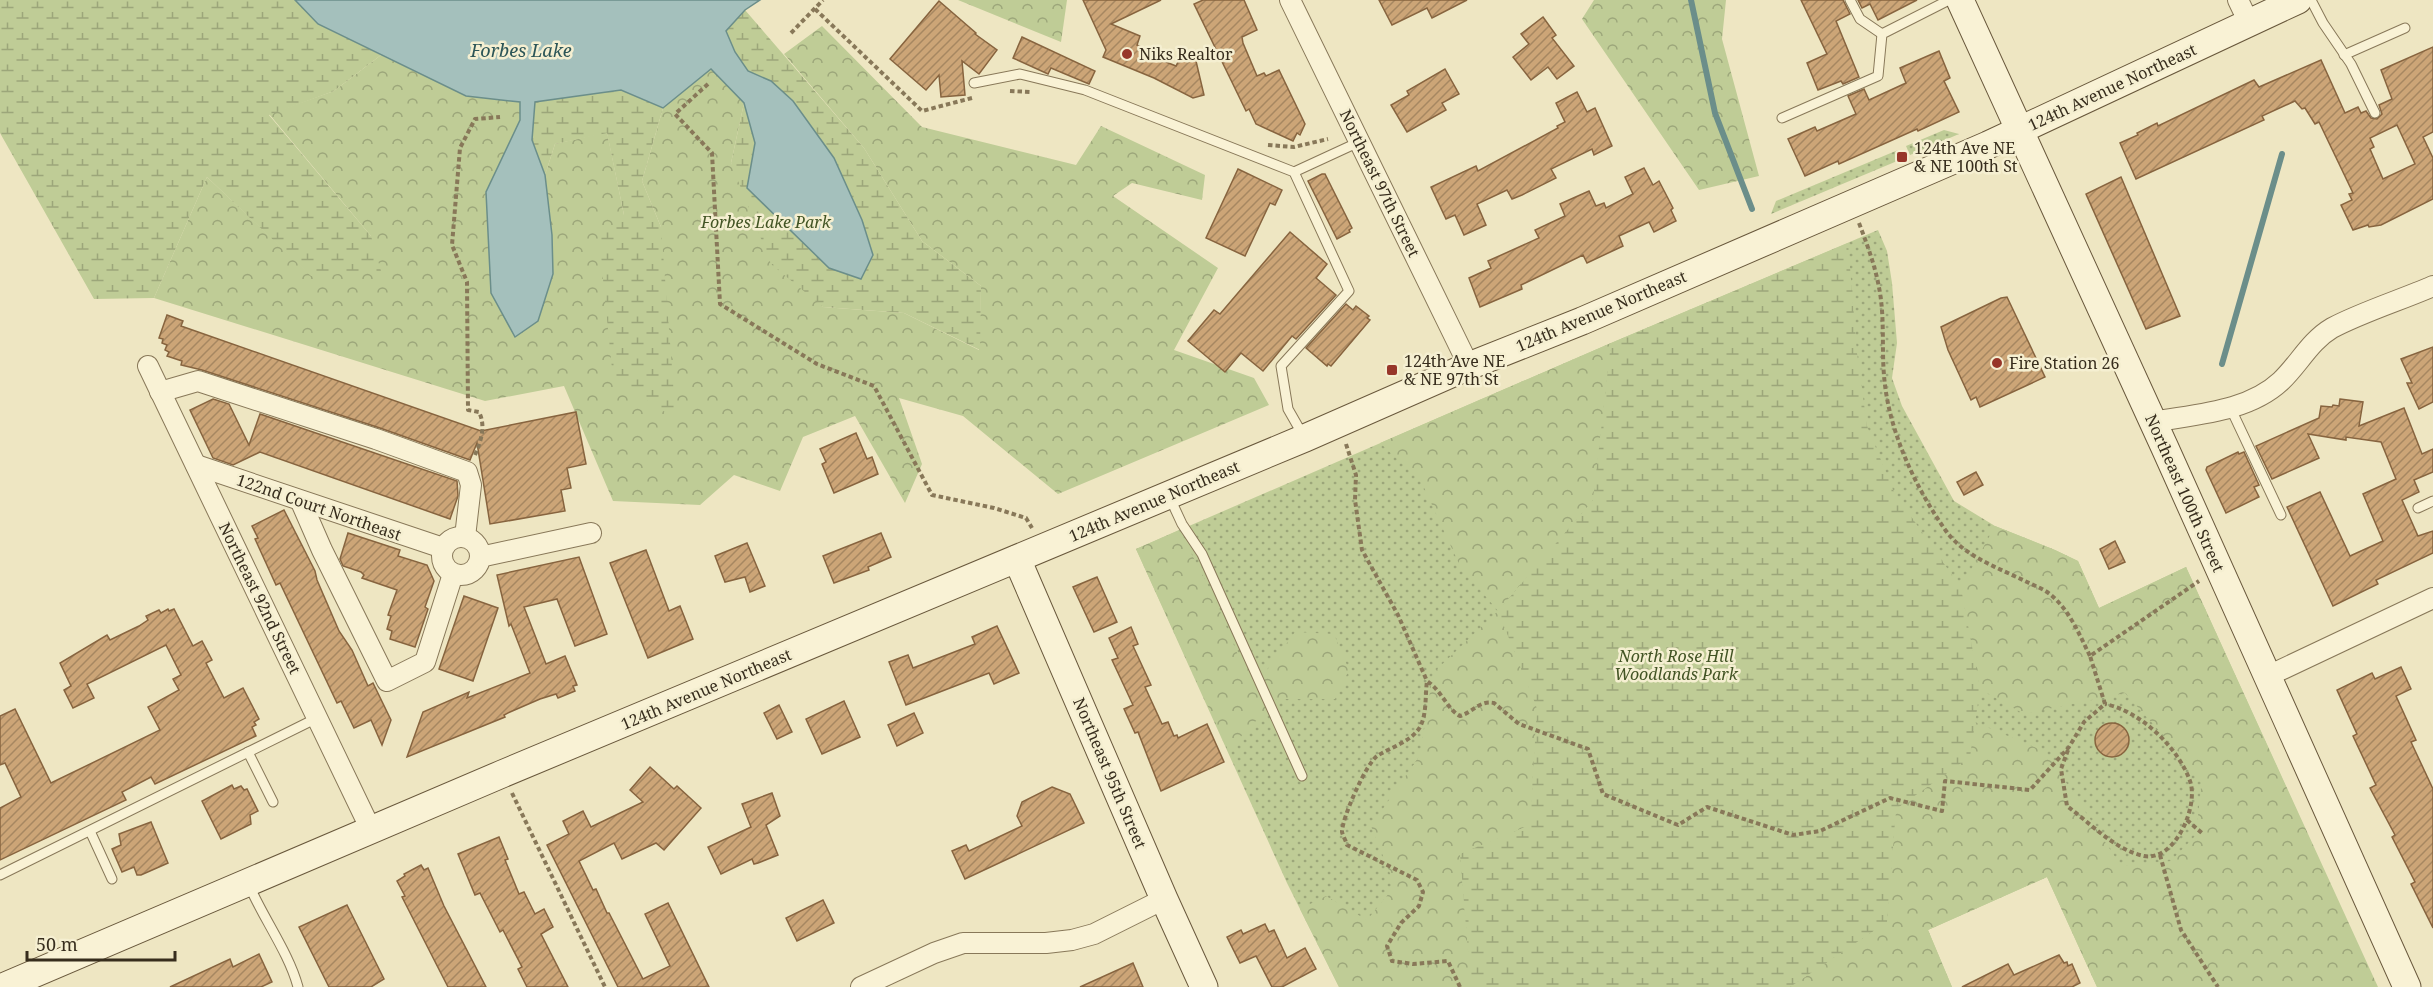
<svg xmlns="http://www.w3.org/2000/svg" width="2433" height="987" font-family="'Noto Serif',serif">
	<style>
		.grass { fill: url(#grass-dots) }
		.forest { fill: url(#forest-crowns) }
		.wetland { fill: url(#wetland-marsh) }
		.water { fill: #a4c0bc; stroke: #6b8e8a; stroke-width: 1.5 }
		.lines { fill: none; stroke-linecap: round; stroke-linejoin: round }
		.stream { stroke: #6b8e8a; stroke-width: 6 }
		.building { fill: url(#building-hatch); stroke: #87643f; stroke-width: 1.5; fill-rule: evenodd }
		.lane-casing { stroke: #887859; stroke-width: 11 }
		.street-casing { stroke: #887859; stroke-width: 22 }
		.secondary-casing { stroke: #69583c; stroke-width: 29 }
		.path { stroke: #887859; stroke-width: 4; stroke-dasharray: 4.5 3; stroke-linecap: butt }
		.lane { stroke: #f9f2d5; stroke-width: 9 }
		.street { stroke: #f9f2d5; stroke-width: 20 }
		.secondary { stroke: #f9f2d5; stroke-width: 27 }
		.poi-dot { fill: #973629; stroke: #f5efd1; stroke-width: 2 }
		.labels { text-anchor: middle; stroke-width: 5; stroke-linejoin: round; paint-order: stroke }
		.poi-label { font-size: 16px; fill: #372d1d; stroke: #f5efd1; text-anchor: start }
		.street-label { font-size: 16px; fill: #372d1d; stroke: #f5efd1 }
		.park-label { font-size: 16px; font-style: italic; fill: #425424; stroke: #f5efd1 }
		.water-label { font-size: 18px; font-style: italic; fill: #2c5557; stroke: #f5efd1 }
	</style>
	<defs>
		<pattern id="grass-dots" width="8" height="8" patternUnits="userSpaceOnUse" patternTransform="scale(1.5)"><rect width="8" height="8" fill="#bfcc96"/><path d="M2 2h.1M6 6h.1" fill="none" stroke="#9ca67a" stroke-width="1.8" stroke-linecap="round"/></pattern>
		<pattern id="forest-crowns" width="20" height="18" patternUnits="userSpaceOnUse" patternTransform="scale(1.5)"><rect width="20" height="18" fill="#bfcc96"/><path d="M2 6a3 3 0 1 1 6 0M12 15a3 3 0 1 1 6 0" fill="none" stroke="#9ca67a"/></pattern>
		<pattern id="wetland-marsh" width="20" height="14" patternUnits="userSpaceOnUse" patternTransform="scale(1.5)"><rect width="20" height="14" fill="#bfcc96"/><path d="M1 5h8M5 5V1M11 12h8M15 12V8" fill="none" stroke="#9ca67a"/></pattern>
		<pattern id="building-hatch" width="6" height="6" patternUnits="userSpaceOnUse" patternTransform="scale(1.5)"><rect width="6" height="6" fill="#cca577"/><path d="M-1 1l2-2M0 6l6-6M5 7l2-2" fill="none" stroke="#a68761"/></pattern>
	</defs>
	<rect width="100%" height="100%" fill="#eee6c2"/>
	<g class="grass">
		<polygon points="1944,130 1959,134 1910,155 1906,146"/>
		<polygon points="1898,150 1902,159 1771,214 1776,201"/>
		<polygon points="1878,230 1887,251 1892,283 1897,343 1892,378 1902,406 1954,501 1995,526 2055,550 2078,561 2099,608 2186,567 2377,987 2097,987 2047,877 1928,930 1952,987 1339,987 1287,883 1136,549 1611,343"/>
	</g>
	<g class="forest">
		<polygon points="958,0 1067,0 1061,42"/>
		<polygon points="1594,0 1726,0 1722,39 1759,176 1699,190 1582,19"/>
		<polygon points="822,26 922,127 1076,165 1101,126 1205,175 1202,200 1132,183 1113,196 1218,268 1174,350 1254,378 1269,405 1058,494 963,416 899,398 922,464 905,503 855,416 803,437 780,491 734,475 700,505 613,501 564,386 485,401 154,298 207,177 311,275 371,236 269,114 334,91 381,55 466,96 520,102 520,120 486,192 552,235 545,175 555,144 607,132 624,215 661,227 642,181 663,108 711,69 744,103 731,163 823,307 904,313 979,350 981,286 922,241 864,148 784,54"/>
		<polygon points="1611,343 1593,500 1498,611 1537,708 1530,825 1460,854 1471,987 1339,987 1300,909 1326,896 1367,920 1395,886 1371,826 1420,755 1433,673 1498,611 1460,566 1421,481 1380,443"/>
		<polygon points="1995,526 2055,550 2078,561 2099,608 2186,567 2378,987 2097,987 2047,877 1928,930 1952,987 1790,987 1887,922 1896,808 1970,757 1975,722 2046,752 2121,866 2171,861 2196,835 2202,778 2125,693 2024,714 1980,689 1961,588"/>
		<polygon points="1179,530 1215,599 1240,660 1267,670 1295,632 1334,634 1349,670 1335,699 1277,699 1228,750 1136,549"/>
	</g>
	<g class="wetland">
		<polygon points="0,0 295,0 318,24 381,55 334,91 269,115 371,236 381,271 311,276 207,177 154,298 94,299 0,133"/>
		<polygon points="745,10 864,148 922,241 981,286 980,350 904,313 823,307 771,264 731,163 744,103 755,143 747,188 873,255 862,220 834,158 793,101 771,81 748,71 735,52 725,31"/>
		<polygon points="621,90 663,108 642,181 661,227 676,419 613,379 599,239 624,215 607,133 555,144 545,175 532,140 535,102"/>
		<polygon points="1848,243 1857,353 1867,426 1894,492 1961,588 1980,689 1970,757 1896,809 1887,922 1790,987 1471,987 1460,854 1530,825 1537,708 1498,611 1593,500 1611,343"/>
	</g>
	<polygon class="water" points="295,0 760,0 745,10 726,31 735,52 748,71 771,81 793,101 834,158 862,220 873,255 861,279 829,268 747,188 755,143 744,103 711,69 663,108 621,90 535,102 532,140 545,175 552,235 553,274 538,321 515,337 491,293 486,192 520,120 520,102 466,96 318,24"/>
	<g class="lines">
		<g class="stream">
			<polyline points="1691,0 1715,113 1752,209"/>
			<polyline points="2222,364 2282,154"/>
		</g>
	</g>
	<g class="building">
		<polygon points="1083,0 1161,0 1111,24 1140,36 1137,45 1143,48 1141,52 1176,66 1182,54 1196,61 1204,95 1193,98 1154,78 1103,57 1106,50"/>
		<polygon points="1203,0 1244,0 1257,30 1242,37 1243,43 1257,76 1264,73 1266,76 1279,70 1305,124 1300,135 1297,133 1293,141 1256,124 1249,109 1246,111 1194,4"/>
		<polygon points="1379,0 1467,0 1432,18 1427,8 1392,25"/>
		<polygon points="1801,0 1843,0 1850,14 1836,21 1859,77 1843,84 1841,81 1818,90 1807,63 1827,54"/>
		<polygon points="1858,0 1917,0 1878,20 1870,4 1862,8"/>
		<polygon points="939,1 976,33 975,34 997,50 979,74 962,61 965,95 941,97 939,75 926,90 890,59"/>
		<polygon points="1543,17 1556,35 1552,38 1574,66 1557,79 1548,67 1531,80 1513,57 1529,44 1521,34"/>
		<polygon points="1022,37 1095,71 1089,84 1051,68 1048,74 1013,58"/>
		<path d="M2433,47V132L2423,137L2433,158V199L2381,225L2369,227L2368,225L2353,230L2341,205L2352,200L2349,194L2353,193L2319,122L2315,124L2305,108L2302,109L2295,101L2262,116L2264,120L2136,179L2120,143L2138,135L2137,133L2157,123L2158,126L2254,80L2259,87L2321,60L2345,113L2358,107L2361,113L2366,111L2371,118L2377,119L2382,114L2379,105L2392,99L2381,70ZM2397,125L2415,164L2383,179L2370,149L2374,147L2370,138Z"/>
		<polygon points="1939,51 1950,78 1944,81 1959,112 1918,131 1917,129 1839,164 1838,161 1805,176 1788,139 1815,127 1817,131 1856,114 1848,96 1864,89 1869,100 1906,83 1900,68"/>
		<polygon points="1445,69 1459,94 1442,103 1446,110 1407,132 1391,105 1409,95 1407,91"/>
		<polygon points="1577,92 1587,112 1595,108 1612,146 1594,155 1592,149 1551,169 1556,178 1522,195 1512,199 1507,190 1477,204 1486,225 1464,235 1455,215 1446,219 1431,187 1476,166 1478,171 1558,128 1557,126 1565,122 1556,103"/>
		<polygon points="1644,168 1653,185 1659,181 1673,208 1671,210 1676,221 1654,232 1649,222 1619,236 1623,246 1587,263 1583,255 1521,285 1522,289 1480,307 1469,278 1491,268 1488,261 1539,238 1535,230 1565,216 1560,204 1589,191 1596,206 1604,203 1606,208 1633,194 1625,177"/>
		<polygon points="1238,169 1282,190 1275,205 1270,203 1245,256 1206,238"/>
		<polygon points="1322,174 1325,174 1352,228 1349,230 1350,232 1337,239 1308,181"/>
		<polygon points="2121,177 2180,316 2146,329 2086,194"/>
		<polygon points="1290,232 1327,264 1316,278 1336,295 1296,339 1292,336 1263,371 1241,353 1225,372 1188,341 1214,310 1220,314"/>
		<polygon points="2007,297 2045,377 1980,407 1976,397 1971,400 1948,350 1941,327 2001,298"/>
		<polygon points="1346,304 1353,310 1356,306 1369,316 1367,318 1370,320 1331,366 1328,364 1327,366 1306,348"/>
		<polygon points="167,315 183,321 181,326 481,431 576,412 586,464 567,468 571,488 561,490 565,511 490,524 477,443 470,460 380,428 202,370 181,365 182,361 167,356 169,352 165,350 167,345 162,343 163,339 159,338"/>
		<polygon points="2433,347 2433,402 2419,409 2407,383 2412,383 2401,359"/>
		<polygon points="213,399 229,404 249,445 260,414 457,481 458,496 450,519 260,452 233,465 213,458 190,410"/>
		<polygon points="2340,399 2363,402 2359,426 2404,408 2422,454 2433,449 2433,472 2414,480 2419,492 2402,500 2418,536 2433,531 2433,553 2376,580 2378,584 2333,606 2287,507 2320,492 2350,556 2383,541 2363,494 2396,479 2381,442 2346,437 2346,440 2308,434 2319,458 2272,479 2256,446 2319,418 2321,406 2332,407 2333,405 2339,406"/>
		<polygon points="856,433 867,459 872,457 878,474 834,493 822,464 826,462 820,449"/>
		<polygon points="2238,452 2239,454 2244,452 2259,485 2254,487 2259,497 2226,513 2206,470 2207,467"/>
		<polygon points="1976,472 1983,485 1964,495 1957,482"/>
		<polygon points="284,510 315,571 317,580 339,631 352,650 368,686 373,683 391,720 382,745 371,720 354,728 341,701 337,703 280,583 276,585 255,539 258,538 252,526"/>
		<polygon points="348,533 400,550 398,556 427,565 434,581 425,607 428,609 415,647 390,639 392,631 387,629 391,616 388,615 397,590 362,578 364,575 361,572 343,566 340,559"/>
		<polygon points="881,533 891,557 868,567 869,570 834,583 823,556"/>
		<polygon points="2115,541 2125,562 2109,569 2100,549"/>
		<polygon points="747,543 765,586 750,592 745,577 725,582 715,556"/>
		<polygon points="646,550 669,611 680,606 693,639 648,658 610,563"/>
		<polygon points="579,557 607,634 575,646 557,599 524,607 546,664 565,656 577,685 573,686 575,691 558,698 556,694 540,699 510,712 504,715 505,717 407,757 423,712 469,692 467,698 530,673 511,624 509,626 497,575"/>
		<polygon points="1097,577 1117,622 1094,632 1073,587"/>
		<polygon points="464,596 498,608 473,681 439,669"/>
		<polygon points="168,609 169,611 174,609 193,646 202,641 212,660 206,663 224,698 243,688 259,719 254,722 256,725 252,727 256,736 155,784 151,777 122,792 126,800 0,860 0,808 21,797 5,763 0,765 0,716 15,709 51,783 160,730 148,707 179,690 173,679 181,675 166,645 87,684 94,698 73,708 64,690 71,686 60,663 107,635 110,640 139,626 148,620 146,616 159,610 161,613"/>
		<polygon points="997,626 1019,673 994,684 989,673 906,705 889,662 908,655 913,668 975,644 972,637"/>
		<polygon points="1131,627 1138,644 1133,646 1151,685 1145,687 1162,724 1168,722 1174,736 1177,735 1178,738 1207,724 1224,762 1161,791 1138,732 1135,733 1124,709 1133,705 1112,660 1118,658 1109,638"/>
		<polygon points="2401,667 2411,689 2396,696 2416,740 2411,742 2433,789 2433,928 2411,884 2415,882 2392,837 2395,835 2370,788 2376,785 2353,736 2357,734 2337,690 2372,673 2375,679"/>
		<polygon points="844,701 860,737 822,754 806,719"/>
		<polygon points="779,705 792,732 777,739 764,713"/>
		<polygon points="914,713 923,733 897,746 888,725"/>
		<circle cx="2112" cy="740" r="17"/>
		<polygon points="650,767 674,789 677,786 701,808 664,850 656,843 622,859 614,843 579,861 593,890 596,889 607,913 609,913 643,979 670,966 645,914 668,903 709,987 618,987 547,845 569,834 563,821 583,811 591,827 643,802 630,790"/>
		<polygon points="232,785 234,789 241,786 244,790 247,789 258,811 250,815 251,824 221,839 202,801"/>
		<polygon points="1052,787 1070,794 1084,823 965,879 952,851 966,845 969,851 1022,826 1017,816 1022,802"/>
		<polygon points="772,793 780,816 766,825 778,855 758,863 754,864 752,859 721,874 708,847 751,827 742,804"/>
		<polygon points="151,822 168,863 141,875 137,875 134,867 122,872 112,849 121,845 119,834"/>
		<polygon points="499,837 508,859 505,860 519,894 524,892 535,914 544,909 553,927 541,934 568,987 527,987 518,969 522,967 503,930 500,932 480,893 475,895 458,854"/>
		<polygon points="421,865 424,870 428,868 444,906 486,987 448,987 402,897 405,896 397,881 405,876 404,874"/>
		<polygon points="823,900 834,923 797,941 786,918"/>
		<polygon points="347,905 384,979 371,987 329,987 299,927"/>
		<polygon points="1265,924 1269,932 1274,930 1287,958 1305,948 1316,969 1282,987 1272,987 1256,956 1240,963 1227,937 1241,930 1243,934"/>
		<polygon points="259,954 272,982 261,987 170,987 230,959 233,967"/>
		<polygon points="2059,955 2064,963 2067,962 2068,966 2072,964 2080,983 2072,987 1962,987 2008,964 2014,975"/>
		<polygon points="1133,963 1143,987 1080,987"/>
	</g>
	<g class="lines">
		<defs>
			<g id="lane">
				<polyline points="1850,0 1860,19 1882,34"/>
				<polyline points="2311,0 2323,23 2351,64 2375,113"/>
				<polyline points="2344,55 2405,28"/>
				<polyline points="974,83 1020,74 1085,90 1294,172 1349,291 1281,366 1288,409 1304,437"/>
				<polyline points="1782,118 1878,76 1882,34 1949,0"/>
				<polyline points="1294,172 1359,142"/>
				<polyline points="2230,407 2281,515"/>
				<polyline points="1169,496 1182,524 1202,554 1302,776"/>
				<polyline points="2418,508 2433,501"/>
				<polyline points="248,752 273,802"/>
				<polyline points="90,831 112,879"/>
				<polyline points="0,875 317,718"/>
				<path d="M249,885C263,918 289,953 298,987"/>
			</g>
			<g id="street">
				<polyline points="1290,0 1469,366"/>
				<polyline points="2238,0 2249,23"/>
				<polyline points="148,366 371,830"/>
				<polyline points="160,392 198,381 376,439 467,472 471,485 465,537"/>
				<path d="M2153,422C2196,414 2248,412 2281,381C2299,364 2310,341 2332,328C2362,312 2401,300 2433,286"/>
				<polyline points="196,465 443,548"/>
				<polyline points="301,502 322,550 387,681 425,662 453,574"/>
				<circle cx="461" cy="556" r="19"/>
				<polyline points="480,557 591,533"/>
				<polyline points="2268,676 2433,598"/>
				<polyline points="861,987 934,953 963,943 1046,943 1072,940 1094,934 1164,899"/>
			</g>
			<g id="secondary">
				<polyline points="1960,0 2165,448 2407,987"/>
				<polyline points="1017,559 1164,899 1204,987"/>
				<polyline points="3,987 502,774 1305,438 1469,366 1582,321 1988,145 2298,0"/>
			</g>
		</defs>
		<use href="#lane" class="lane-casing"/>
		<use href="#street" class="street-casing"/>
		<use href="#secondary" class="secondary-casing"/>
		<g class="path">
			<polyline points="815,9 922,111 972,98"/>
			<polyline points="791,33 823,0"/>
			<polyline points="708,84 675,114 712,153 720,304 817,364 874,386 932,495 994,508 1026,518 1032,528"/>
			<polyline points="1010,91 1030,92"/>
			<polyline points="1268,145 1294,147 1328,139"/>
			<path d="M1859,223C1868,247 1876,268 1880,293C1885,323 1881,355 1885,385C1891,436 1917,490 1946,531C1965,557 1999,568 2027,582C2035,586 2044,589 2051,595C2070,611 2079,634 2090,656"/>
			<polyline points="1346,444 1356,475 1355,500 1362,550 1398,615 1427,681"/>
			<path d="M475,455C481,441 486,426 479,412L468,410L467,282L452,245L460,148L475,119L500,117"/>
			<path d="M2068,750L2061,769L2067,806C2090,823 2115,850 2144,856C2175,862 2199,806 2190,781C2178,747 2140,711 2105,704"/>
			<polyline points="512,793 605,987"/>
			<polyline points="2187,820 2203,834"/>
			<polyline points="2160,855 2181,930 2218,987"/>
			<path d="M1460,987L1448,961L1413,964L1392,961L1387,946L1401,923L1419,906L1423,892L1417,880L1347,845C1346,841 1343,836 1342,832C1342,818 1366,764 1377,756C1391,747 1411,742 1420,727C1427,714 1425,695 1427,681C1442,691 1447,709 1460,716C1473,712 1480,700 1494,703L1519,724L1588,749L1603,794L1678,825L1707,807L1793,835L1820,831L1890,798L1942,811L1945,781L2030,790L2069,747L2084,722L2105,704L2090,656L2199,581"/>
		</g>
		<use href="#lane" class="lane"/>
		<use href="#street" class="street"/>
		<use href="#secondary" class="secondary"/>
	</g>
	<g class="poi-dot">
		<circle cx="1127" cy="54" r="6"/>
		<rect x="1896" y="151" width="12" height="12" rx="3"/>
		<circle cx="1997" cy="363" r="6"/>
		<rect x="1386" y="364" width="12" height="12" rx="3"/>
	</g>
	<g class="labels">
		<g class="poi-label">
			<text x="1139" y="60">Niks Realtor</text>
			<text x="1914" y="154">124th Ave NE<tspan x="1914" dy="18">&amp; NE 100th St</tspan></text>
			<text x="1404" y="367">124th Ave NE<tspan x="1404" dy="18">&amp; NE 97th St</tspan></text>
			<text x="2009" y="369">Fire Station 26</text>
		</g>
		<g class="street-label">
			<text transform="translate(2112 87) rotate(-25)" y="6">124th Avenue Northeast</text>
			<text transform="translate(1380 183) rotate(64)" y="6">Northeast 97th Street</text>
			<text transform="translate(1601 311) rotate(-23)" y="6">124th Avenue Northeast</text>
			<text transform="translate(2185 493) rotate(66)" y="6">Northeast 100th Street</text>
			<text transform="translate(1154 501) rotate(-23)" y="6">124th Avenue Northeast</text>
			<text transform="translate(319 507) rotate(19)" y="6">122nd Court Northeast</text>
			<text transform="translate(260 598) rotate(64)" y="6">Northeast 92nd Street</text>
			<text transform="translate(706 689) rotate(-23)" y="6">124th Avenue Northeast</text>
			<text transform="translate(1110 773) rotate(67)" y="6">Northeast 95th Street</text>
		</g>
		<g class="park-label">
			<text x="766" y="228">Forbes Lake Park</text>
			<text x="1676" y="662">North Rose Hill<tspan x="1676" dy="18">Woodlands Park</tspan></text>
		</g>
		<g class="water-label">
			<text x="521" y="57">Forbes Lake</text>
		</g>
	</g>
	<path d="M27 951v9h148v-9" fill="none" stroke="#372d1d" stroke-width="3"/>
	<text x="36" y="951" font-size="18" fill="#372d1d" stroke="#f5efd1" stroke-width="4.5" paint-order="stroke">50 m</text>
</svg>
